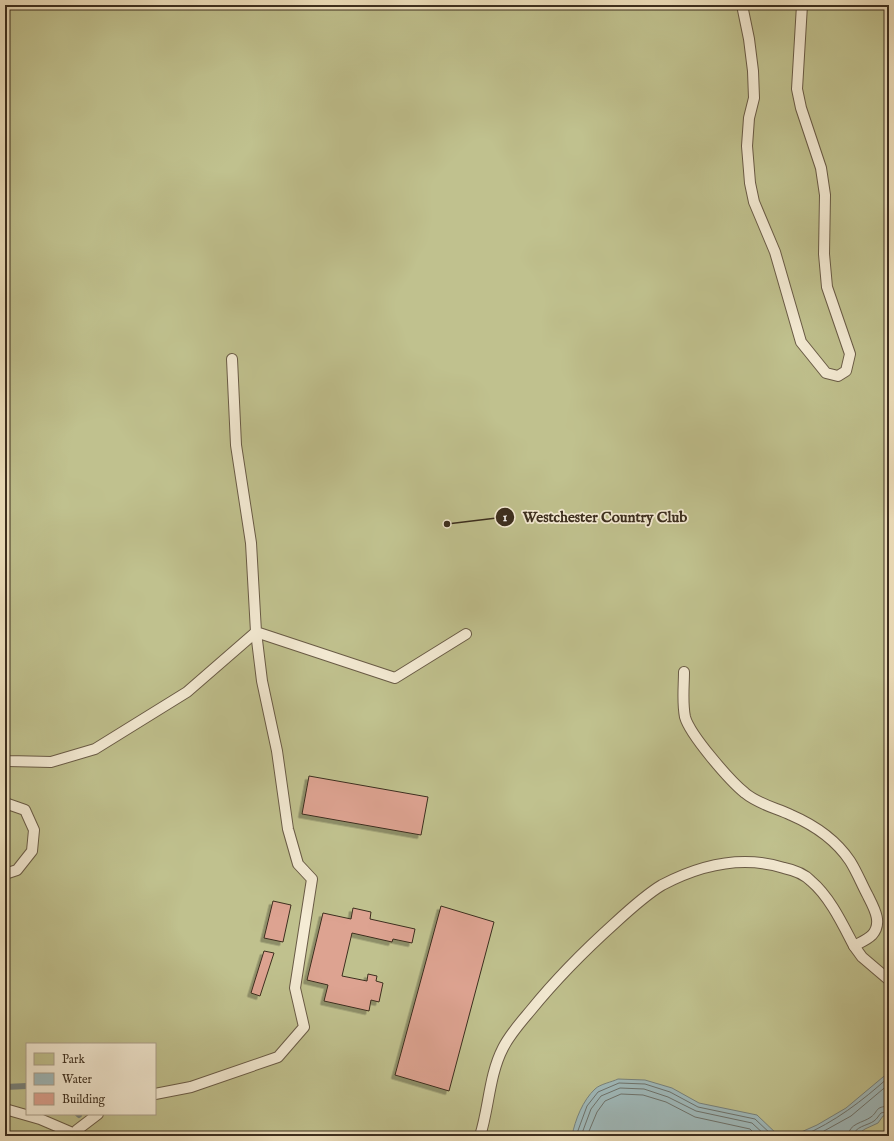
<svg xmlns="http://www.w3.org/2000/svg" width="894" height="1141" font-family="'IM FELL English',serif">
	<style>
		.green { fill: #c0c18e; stroke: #7e7856; fill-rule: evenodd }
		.water { fill: #a0bbbd; stroke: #78837d }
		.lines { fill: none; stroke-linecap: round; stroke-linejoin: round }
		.shore { stroke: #6e746e; stroke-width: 1 }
		.stream { stroke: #78837d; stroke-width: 6 }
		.building { fill: #dda391; stroke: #3c2e1e; filter: url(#shadow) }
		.lane-casing { stroke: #695b46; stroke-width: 12 }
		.lane { stroke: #f5ecd5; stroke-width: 10 }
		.leader { fill: none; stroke: #3c2e1e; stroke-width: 1.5 }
		.callout-dot { fill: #3c2e1e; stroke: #f5ecd5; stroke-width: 1.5 }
		.mark-label { font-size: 12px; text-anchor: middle; font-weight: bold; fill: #fff }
		.callout-label { font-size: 15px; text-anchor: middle; font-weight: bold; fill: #3c2e1e; stroke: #f5ecd5; stroke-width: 3.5; stroke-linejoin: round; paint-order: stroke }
	</style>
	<defs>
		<filter id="shadow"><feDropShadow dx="-3.5" dy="3.5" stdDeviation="0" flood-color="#0004"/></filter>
	</defs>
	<rect width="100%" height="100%" fill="#f0e2bf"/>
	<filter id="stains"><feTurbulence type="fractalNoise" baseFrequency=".005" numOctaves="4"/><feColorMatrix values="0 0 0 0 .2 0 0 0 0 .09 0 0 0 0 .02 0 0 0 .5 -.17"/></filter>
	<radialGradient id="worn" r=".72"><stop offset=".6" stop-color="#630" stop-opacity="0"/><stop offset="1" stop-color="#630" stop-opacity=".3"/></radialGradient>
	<path class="green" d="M5,5H889V1136H5ZM27,1044H155V1114H27Z"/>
	<g class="water">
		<polygon points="889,1072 889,1115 883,1116 878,1123 865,1129 855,1136 792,1136 817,1125 846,1108"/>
		<path d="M618,1079L645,1080L672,1088L699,1103L757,1115L779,1136H572C575,1120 583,1100 595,1089C600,1084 612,1082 618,1079Z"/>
	</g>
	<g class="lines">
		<g class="shore">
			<polyline points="576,1136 587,1106 598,1092 619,1083 645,1084 670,1092 698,1107 755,1119 773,1136"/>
			<polyline points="581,1136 591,1109 601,1096 620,1088 644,1089 668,1097 696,1111 752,1123 766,1136"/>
			<polyline points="587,1136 597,1112 605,1101 621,1094 643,1095 666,1102 695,1117 750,1129 757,1136"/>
			<path d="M802,1136C835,1122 862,1101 889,1077"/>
			<polyline points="815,1136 851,1116 889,1084"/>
			<path d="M848,1136C849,1123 863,1123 871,1117C879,1111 874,1107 889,1106"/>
			<path d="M853,1136C855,1126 867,1126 874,1121C877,1119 879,1115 881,1113L889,1111"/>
		</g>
		<g class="stream">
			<polyline points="5,1087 27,1086"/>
			<polyline points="78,1114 79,1115"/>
		</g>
	</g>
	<g class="building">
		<polygon points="309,776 428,797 421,835 302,814"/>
		<polygon points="273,901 291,905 283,942 264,938"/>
		<polygon points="441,906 494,922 449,1091 395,1075"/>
		<polygon points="353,908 371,912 370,919 415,929 412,943 393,939 392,942 352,933 342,976 367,981 368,974 377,976 376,981 383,983 379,1002 371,1000 369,1011 324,1001 328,985 307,980 323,913 351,919"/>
		<polygon points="264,951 274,953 260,996 251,993"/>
	</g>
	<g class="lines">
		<defs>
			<g id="lane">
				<polyline points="742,5 749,39 753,71 754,98 749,118 747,146 750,183 754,202 775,252 801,342 826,373 838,376 846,371 850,354 827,287 824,254 825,195 821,168 801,108 797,89 802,5"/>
				<polyline points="232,359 236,445 251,543 256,632 395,678 466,634"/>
				<path d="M684,672C684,686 682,702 685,717C690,735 730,781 745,793C758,804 776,808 791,815C814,825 836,840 850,861C857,872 862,885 868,896C874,908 883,923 872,935C867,940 859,943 854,946L862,957L889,980"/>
				<polyline points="5,760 8,761 51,762 95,749 187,692 256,632"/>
				<polyline points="5,803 25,810 34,830 32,851 17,870 5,874"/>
				<polyline points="155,1094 191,1087 278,1057 304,1027 295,988 312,879 298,864 288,829 277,751 262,681 256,632"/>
				<polyline points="5,1109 40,1119 75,1134"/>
				<polyline points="74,1136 77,1130 98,1114"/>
				<path d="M480,1136C489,1108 489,1075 503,1048C510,1034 521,1022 531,1010C557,978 585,950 615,923C628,911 647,894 662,885C700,865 743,855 784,868C794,870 804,874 811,881C830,897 843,925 854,946"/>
			</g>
		</defs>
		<use href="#lane" class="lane-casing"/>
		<use href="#lane" class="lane"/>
	</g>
	<path class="leader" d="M447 524L505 517"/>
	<g class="callout-dot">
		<circle cx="447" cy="524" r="4"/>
		<circle cx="505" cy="517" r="10"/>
	</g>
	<g class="mark-label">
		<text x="505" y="521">1</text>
	</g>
	<g class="callout-label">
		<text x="605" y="522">Westchester Country Club</text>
	</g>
	<rect width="894" height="1141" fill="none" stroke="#f0e2bf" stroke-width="20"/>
	<rect x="6" y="6" width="882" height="1129" fill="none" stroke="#3c2e1e" stroke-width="2"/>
	<rect x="10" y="10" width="874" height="1121" fill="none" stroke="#3c2e1e"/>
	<rect x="26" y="1043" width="130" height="72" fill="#f5ecd5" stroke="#aba08c"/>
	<rect x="34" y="1053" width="20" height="12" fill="#c0c18e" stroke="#aba08c"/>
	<text x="62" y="1063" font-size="12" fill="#3c2e1e">Park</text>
	<rect x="34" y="1073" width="20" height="12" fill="#a0bbbd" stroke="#aba08c"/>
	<text x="62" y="1083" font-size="12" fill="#3c2e1e">Water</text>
	<rect x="34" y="1093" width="20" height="12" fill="#dda391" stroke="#aba08c"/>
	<text x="62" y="1103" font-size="12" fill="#3c2e1e">Building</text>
	<rect width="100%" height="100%" filter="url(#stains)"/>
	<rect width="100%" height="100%" fill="url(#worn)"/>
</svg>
